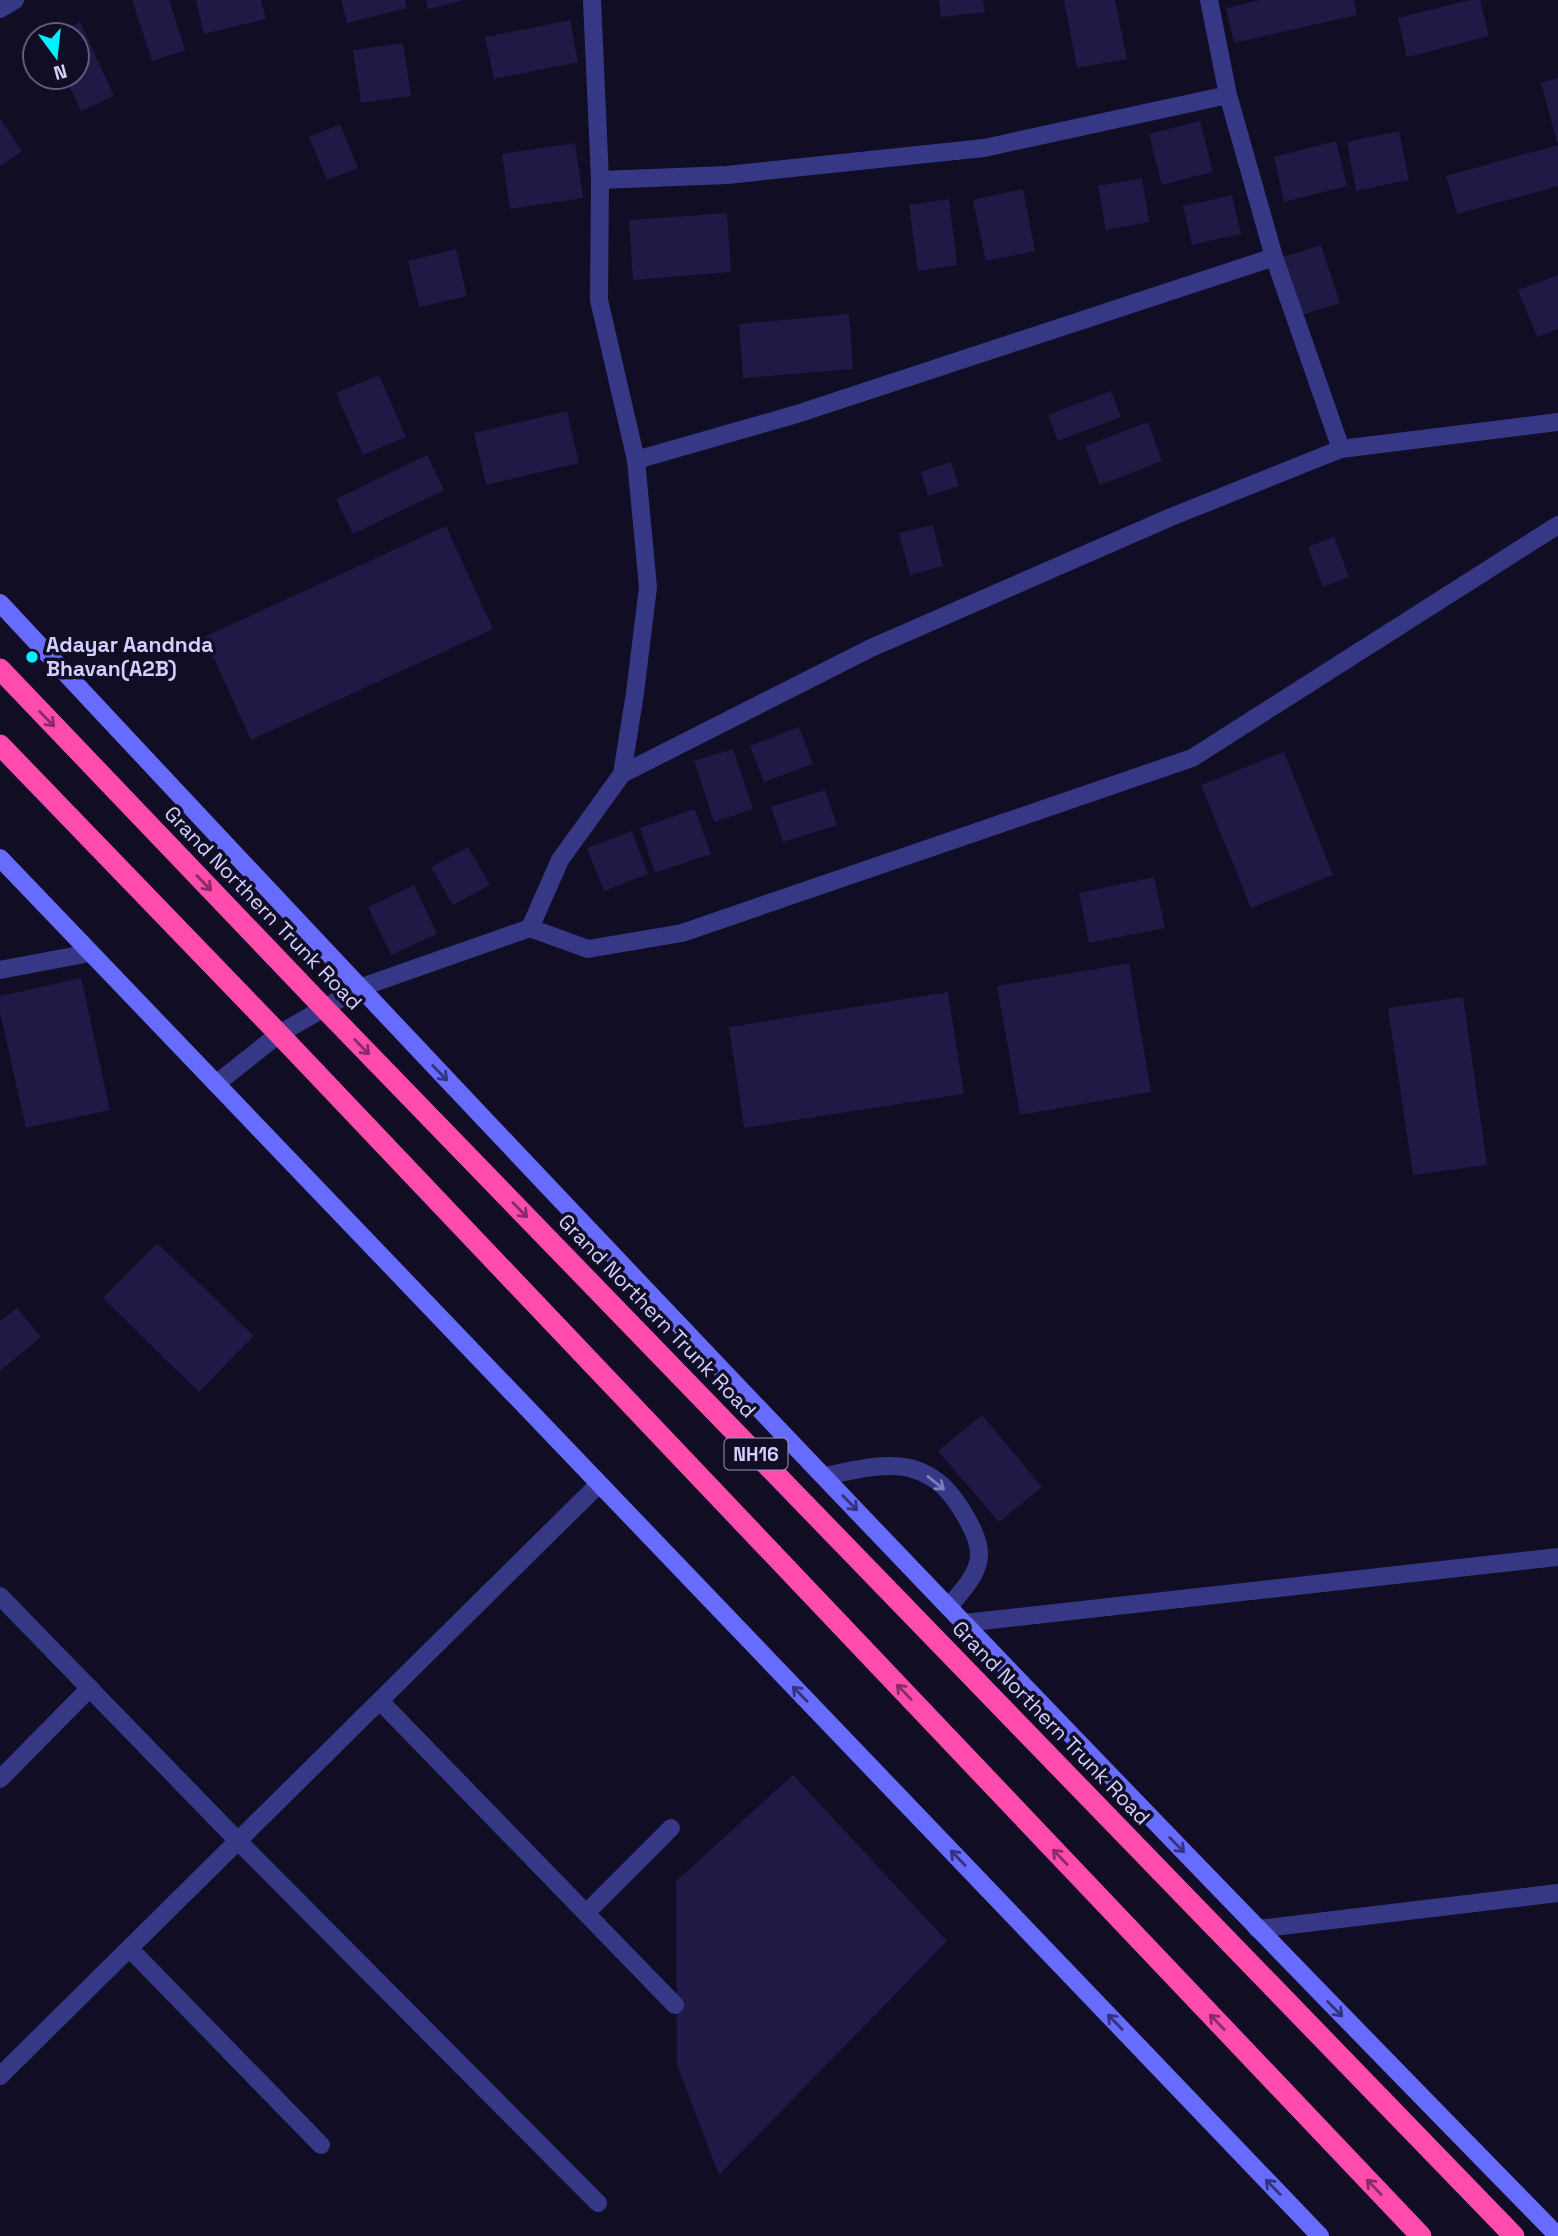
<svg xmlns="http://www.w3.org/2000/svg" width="1558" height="2236" font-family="'Space Grotesk',sans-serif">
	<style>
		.building { fill: #1f1945 }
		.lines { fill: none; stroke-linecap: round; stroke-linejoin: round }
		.lane { stroke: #373885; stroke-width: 18 }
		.street { stroke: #373885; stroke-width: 18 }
		.secondary { stroke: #676cff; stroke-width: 18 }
		.highway { stroke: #ff4bac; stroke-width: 21 }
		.oneway { stroke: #882c68 }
		.oneway2 { stroke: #33337c }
		.oneway3 { stroke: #7d7cbc }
		.poi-dot { fill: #00f1fb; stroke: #100d24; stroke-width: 2.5 }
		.labels { text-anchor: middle; stroke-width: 7; stroke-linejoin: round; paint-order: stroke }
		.shield { fill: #100d24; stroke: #9896bd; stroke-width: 2 }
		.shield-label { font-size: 19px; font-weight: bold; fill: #d3d0ff }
		.poi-label { font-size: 21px; font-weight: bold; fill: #d3d0ff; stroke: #100d24; text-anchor: start }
		.street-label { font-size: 21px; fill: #d3d0ff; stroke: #100d24 }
	</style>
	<rect width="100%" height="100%" fill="#100d24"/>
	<g class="building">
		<polygon points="132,0 169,0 185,50 152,61"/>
		<polygon points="196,0 261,0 266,19 204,34"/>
		<polygon points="341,0 405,0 407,8 347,23"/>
		<polygon points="426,0 461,0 461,1 428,9"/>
		<polygon points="939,0 983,0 985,12 941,17"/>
		<polygon points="1064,0 1115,0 1127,59 1077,68"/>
		<polygon points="1260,0 1354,0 1357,15 1234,43 1226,8"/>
		<polygon points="1470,0 1480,0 1489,36 1407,57 1398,18"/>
		<polygon points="570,20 578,62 494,79 485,37"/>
		<polygon points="80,22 114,96 81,111 65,77 77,77 77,35 51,35"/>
		<polygon points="403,43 411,96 361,103 353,50"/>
		<polygon points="1558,78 1558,142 1557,142 1541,83"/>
		<polygon points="0,119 22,151 0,166"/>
		<polygon points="1200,121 1213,172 1162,185 1149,134"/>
		<polygon points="340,124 358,168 327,180 309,137"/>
		<polygon points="1399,131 1409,180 1356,191 1347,142"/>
		<polygon points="1336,141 1347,186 1284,202 1274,157"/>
		<polygon points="575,143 583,198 510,209 502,154"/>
		<polygon points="1558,145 1558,186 1457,214 1446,176"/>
		<polygon points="1142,178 1149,222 1106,230 1098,186"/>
		<polygon points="1023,189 1035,251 986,261 973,200"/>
		<polygon points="1232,195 1241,234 1192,245 1183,206"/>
		<polygon points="949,199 957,265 918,271 909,205"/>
		<polygon points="727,213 731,272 633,280 629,220"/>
		<polygon points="1321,245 1340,303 1302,315 1283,257"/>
		<polygon points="456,249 467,296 419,307 408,261"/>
		<polygon points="1558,275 1558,329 1537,337 1518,290"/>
		<polygon points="849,314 853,369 743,378 739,324"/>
		<polygon points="379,375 406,437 363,455 336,393"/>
		<polygon points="1111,391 1121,417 1058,441 1048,415"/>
		<polygon points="567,411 579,463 486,485 474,433"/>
		<polygon points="1148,422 1162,461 1100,485 1085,446"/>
		<polygon points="427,455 444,490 353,534 336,499"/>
		<polygon points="951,462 959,486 928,496 921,472"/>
		<polygon points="933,525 943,566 910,575 899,533"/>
		<polygon points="446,526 493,629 251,740 204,637"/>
		<polygon points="1334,537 1349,577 1323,587 1308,547"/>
		<polygon points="799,727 813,764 764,782 750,746"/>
		<polygon points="733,749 753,809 714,822 694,761"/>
		<polygon points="1284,752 1333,875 1251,908 1201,785"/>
		<polygon points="825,790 837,825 783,842 771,807"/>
		<polygon points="695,809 711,854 655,873 640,828"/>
		<polygon points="632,831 648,874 604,891 587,848"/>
		<polygon points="468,847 490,885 453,905 431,867"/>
		<polygon points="1154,877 1165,928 1089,943 1079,893"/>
		<polygon points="414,885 437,934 391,955 368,907"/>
		<polygon points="1129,963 1151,1092 1020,1115 997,986"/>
		<polygon points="81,978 110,1110 26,1128 0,1012 0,996"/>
		<polygon points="948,992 964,1094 744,1128 729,1027"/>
		<polygon points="1463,997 1487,1165 1413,1175 1388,1008"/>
		<polygon points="157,1243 254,1336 199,1392 103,1298"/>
		<polygon points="17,1308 41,1337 0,1371 0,1321"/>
		<polygon points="982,1415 1042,1487 999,1522 938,1451"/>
		<polygon points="793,1775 947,1941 719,2175 677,2065 676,1881"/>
	</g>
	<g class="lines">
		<g class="lane">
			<path d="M824,1476C852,1471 882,1462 910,1468C917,1470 928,1475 934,1479C953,1491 981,1535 979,1557C977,1577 961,1591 949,1607"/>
			<polyline points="0,1596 238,1841 598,2203"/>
			<polyline points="964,1623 1558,1557"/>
			<polyline points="380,1701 675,2005"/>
			<polyline points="0,1779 90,1688"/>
			<polyline points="586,1913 671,1828"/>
			<polyline points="130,1949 321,2145"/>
			<polyline points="0,2076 599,1484"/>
		</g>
		<g class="street">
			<polyline points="0,9 15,0"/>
			<polyline points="600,180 727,175 984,148 1228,95"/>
			<polyline points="1341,449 1558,422"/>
			<polyline points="636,460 797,414 1274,257"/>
			<polyline points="622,774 871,648 1171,517 1341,449 1274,257 1228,95 1209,0"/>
			<polyline points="530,928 560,860 622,774 635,693 648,587 636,460 599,300 600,180 592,0"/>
			<polyline points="0,970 90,953"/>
			<polyline points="216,1084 279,1034 359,988 530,928 588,949 682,933 1192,758 1558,525"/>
			<polyline points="1257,1929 1558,1893"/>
		</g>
		<g class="secondary">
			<path d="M0,603C513,1153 1031,1699 1558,2236"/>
			<polyline points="0,858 1320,2236"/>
		</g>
		<g class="highway">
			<polyline points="0,669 324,1008 1514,2236"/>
			<polyline points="0,745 279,1034 1421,2236"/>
		</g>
	</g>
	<defs><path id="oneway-shaft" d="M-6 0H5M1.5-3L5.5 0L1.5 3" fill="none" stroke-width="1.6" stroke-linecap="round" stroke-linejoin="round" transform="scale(1.75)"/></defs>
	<g class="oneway">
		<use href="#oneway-shaft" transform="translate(47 719) rotate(46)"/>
		<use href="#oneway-shaft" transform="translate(204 883) rotate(46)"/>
		<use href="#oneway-shaft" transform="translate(362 1047) rotate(46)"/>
		<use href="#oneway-shaft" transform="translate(520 1210) rotate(46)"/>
		<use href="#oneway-shaft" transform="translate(904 1692) rotate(-134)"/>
		<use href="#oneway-shaft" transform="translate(1060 1857) rotate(-134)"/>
		<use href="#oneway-shaft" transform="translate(1217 2022) rotate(-134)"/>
		<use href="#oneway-shaft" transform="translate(1374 2187) rotate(-134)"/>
	</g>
	<g class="oneway2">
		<use href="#oneway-shaft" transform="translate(440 1073) rotate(46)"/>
		<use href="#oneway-shaft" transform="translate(850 1503) rotate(46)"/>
		<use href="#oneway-shaft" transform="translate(800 1694) rotate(-134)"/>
		<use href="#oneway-shaft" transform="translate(1177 1845) rotate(46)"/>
		<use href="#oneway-shaft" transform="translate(958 1858) rotate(-134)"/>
		<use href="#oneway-shaft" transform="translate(1335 2009) rotate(45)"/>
		<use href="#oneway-shaft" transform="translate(1115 2022) rotate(-134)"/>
		<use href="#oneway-shaft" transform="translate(1273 2187) rotate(-134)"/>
	</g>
	<use class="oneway3" href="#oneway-shaft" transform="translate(936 1483) rotate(39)"/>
	<circle class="poi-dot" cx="32" cy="657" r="7"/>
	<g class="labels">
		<rect class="shield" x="724.5" y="1438.5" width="63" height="31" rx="5"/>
		<g class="shield-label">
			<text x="756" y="1461">NH16</text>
		</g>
		<g class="poi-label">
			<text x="46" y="652">Adayar Aandnda<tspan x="46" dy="24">Bhavan(A2B)</tspan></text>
		</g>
		<g class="street-label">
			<text transform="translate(263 908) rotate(46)" y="7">Grand Northern Trunk Road</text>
			<text transform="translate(657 1316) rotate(46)" y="7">Grand Northern Trunk Road</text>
			<text transform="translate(1051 1723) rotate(46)" y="7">Grand Northern Trunk Road</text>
		</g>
	</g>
	<g transform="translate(56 56) rotate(165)"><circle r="33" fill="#100d24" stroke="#5e5b7c" stroke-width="2"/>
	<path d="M0-5L12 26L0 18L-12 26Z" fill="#00f1fb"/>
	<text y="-10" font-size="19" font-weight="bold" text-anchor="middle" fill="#d3d0ff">N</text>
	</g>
</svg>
